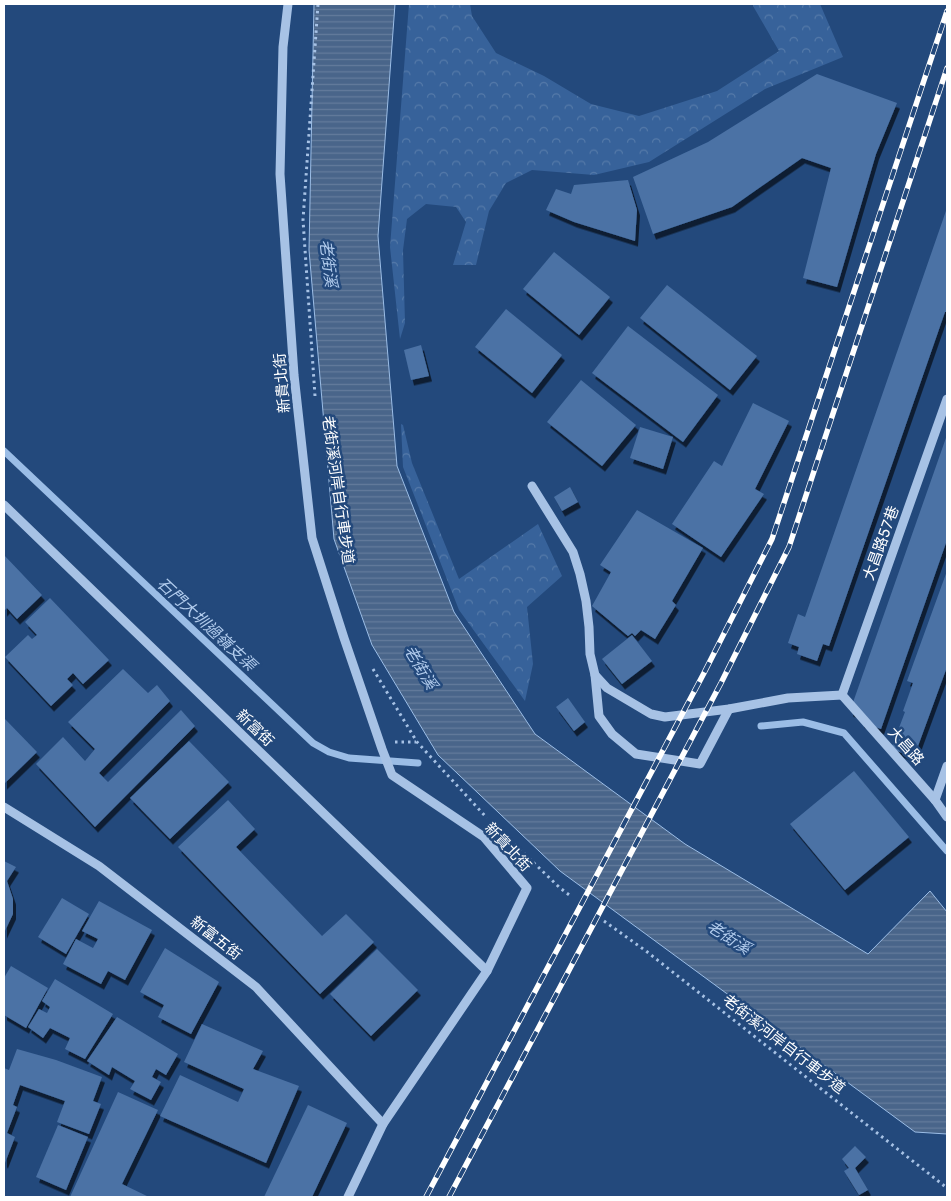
<svg xmlns="http://www.w3.org/2000/svg" width="951" height="1201" font-family="Inter,'Noto Sans TC',sans-serif">
	<style>
		.forest { fill: url(#forest-crowns) }
		.water { fill: url(#water-rules); stroke: #9bbde6 }
		.lines { fill: none; stroke-linecap: round; stroke-linejoin: round }
		.stream { stroke: #9bbde6; stroke-width: 7 }
		.building { fill: #4b72a5; filter: url(#shadow) }
		.path { stroke: #a7c2e5; stroke-width: 3; stroke-dasharray: 2.5 4; stroke-linecap: butt }
		.minor { stroke: #a7c2e5; stroke-width: 9 }
		.rail-casing { stroke: #fff; stroke-width: 5.5 }
		.rail { stroke: #23497c; stroke-width: 4; stroke-dasharray: 11; stroke-linecap: butt }
		.labels { text-anchor: middle; stroke-width: 5; stroke-linejoin: round; paint-order: stroke }
		.street-label { font-size: 15px; fill: #fff; stroke: #23497c }
		.water-label { font-size: 16px; font-style: italic; fill: #b2cced; stroke: #23497c }
	</style>
	<defs>
		<pattern id="forest-crowns" width="20" height="18" patternUnits="userSpaceOnUse" patternTransform="scale(1.25)"><rect width="20" height="18" fill="#37629a"/><path d="M2 6a3 3 0 1 1 6 0M12 15a3 3 0 1 1 6 0" fill="none" stroke="#557aa9"/></pattern>
		<pattern id="water-rules" width="6" height="5" patternUnits="userSpaceOnUse" patternTransform="scale(1.25)"><rect width="6" height="5" fill="#49658a"/><path d="M0 2.5h6" fill="none" stroke="#647c9c"/></pattern>
		<filter id="shadow"><feDropShadow dx="3" dy="5.5" stdDeviation="0" flood-color="#0009"/></filter>
	</defs>
	<rect width="100%" height="100%" fill="#23497c"/>
	<g class="forest">
		<polygon points="409,4 470,4 472,16 496,53 544,76 591,104 639,116 717,91 779,51 753,6 754,4 820,4 843,57 765,89 649,162 594,175 532,170 506,183 489,211 476,265 453,265 466,222 456,207 426,204 407,219 403,250 405,323 400,339 390,247"/>
		<polygon points="401,424 403,425 412,463 459,579 538,524 562,576 527,607 533,664 525,701 459,610 403,467"/>
	</g>
	<polygon class="water" points="314,4 395,4 378,236 397,466 454,612 535,734 685,844 868,954 930,891 947,912 947,1134 915,1132 560,871 438,755 372,645 334,539 309,250"/>
	<g class="lines">
		<g class="stream">
			<polyline points="4,451 313,743 329,752 349,758 418,763"/>
			<polyline points="761,726 803,722 844,733 947,851"/>
		</g>
	</g>
	<g class="building">
		<polygon points="817,74 897,103 876,154 837,287 803,278 831,168 802,158 732,207 653,234 633,177 708,142"/>
		<polygon points="628,180 637,210 635,241 574,222 546,210 556,189 571,194 574,185"/>
		<polygon points="947,208 947,312 945,312 829,646 823,644 817,661 797,654 799,647 788,643 798,614 805,617"/>
		<polygon points="554,252 610,297 579,335 523,289"/>
		<polygon points="667,285 757,356 730,390 640,318"/>
		<polygon points="506,309 562,355 532,393 475,347"/>
		<polygon points="628,326 718,395 683,442 592,373"/>
		<polygon points="421,345 429,376 411,380 404,350"/>
		<polygon points="581,380 636,425 602,466 547,422"/>
		<polygon points="753,403 789,421 755,489 764,494 721,557 672,524 714,461 722,466"/>
		<polygon points="640,427 673,437 663,469 630,458"/>
		<polygon points="947,435 947,540 881,729 861,722 863,715 850,711"/>
		<polygon points="570,487 578,502 562,511 554,497"/>
		<polygon points="637,510 703,548 672,601 676,605 655,639 641,630 635,636 632,633 628,636 592,606 611,572 600,565"/>
		<polygon points="4,555 42,595 17,619 7,608 4,611"/>
		<polygon points="947,571 947,667 914,757 891,749 905,712 903,711 913,683 907,681"/>
		<polygon points="50,598 109,660 83,684 73,673 67,679 73,685 51,706 5,657 28,635 32,639 37,635 25,622"/>
		<polygon points="632,635 652,661 622,684 602,659"/>
		<polygon points="123,669 148,693 157,685 170,701 99,773 108,782 181,710 195,726 95,827 36,764 63,737 85,761 95,749 68,722"/>
		<polygon points="568,698 585,722 574,731 556,707"/>
		<polygon points="4,718 37,752 4,784"/>
		<polygon points="189,741 229,782 170,839 130,798"/>
		<polygon points="854,771 909,837 845,890 790,824"/>
		<polygon points="228,800 255,829 236,847 322,936 346,914 374,942 320,994 178,847"/>
		<polygon points="4,861 16,867 7,881 13,899 13,914 4,933"/>
		<polygon points="62,898 89,914 66,954 38,937"/>
		<polygon points="99,901 152,930 125,980 108,971 101,984 63,964 76,939 93,948 98,939 82,931"/>
		<polygon points="165,948 219,982 191,1034 158,1017 164,1005 140,992"/>
		<polygon points="377,949 418,990 371,1036 330,994"/>
		<polygon points="11,966 48,988 26,1028 4,1015 4,978"/>
		<polygon points="55,979 113,1014 85,1059 65,1049 70,1038 50,1028 43,1038 28,1027 39,1009 47,1013 50,1007 42,1001"/>
		<polygon points="117,1017 178,1054 166,1075 156,1069 152,1077 161,1082 151,1100 130,1089 135,1081 112,1067 109,1075 87,1061"/>
		<polygon points="202,1024 263,1051 253,1069 299,1086 266,1163 160,1116 180,1075 238,1102 244,1089 184,1062"/>
		<polygon points="17,1049 56,1060 102,1077 93,1101 101,1104 89,1134 57,1122 65,1101 20,1085 13,1105 17,1107 7,1133 15,1137 5,1163 4,1162 4,1068 9,1070"/>
		<polygon points="118,1092 158,1110 122,1184 149,1197 70,1197"/>
		<polygon points="308,1105 347,1123 312,1197 264,1197"/>
		<polygon points="58,1125 88,1137 66,1190 36,1177"/>
		<polygon points="855,1146 866,1157 855,1168 868,1190 859,1195 844,1171 849,1168 842,1159"/>
	</g>
	<g class="lines">
		<g class="path">
			<polyline points="315,396 303,220 318,4"/>
			<polyline points="373,669 417,742 487,818"/>
			<polyline points="395,742 416,742"/>
			<polyline points="510,840 560,888 572,897"/>
			<polyline points="604,921 646,951 947,1188"/>
		</g>
		<g class="minor">
			<polyline points="288,4 283,47 280,174 294,375 312,538 344,638 382,749 392,775 484,837 527,888 487,971 383,1124 348,1197"/>
			<polyline points="532,486 573,552 580,574 586,601 589,627 590,654 595,675 607,688 651,714 665,717 729,709 788,698 842,695"/>
			<polyline points="4,505 487,971"/>
			<polyline points="595,675 599,716 612,734 636,754 700,764 729,709"/>
			<polyline points="842,695 947,399"/>
			<polyline points="842,695 935,800 947,817"/>
			<polyline points="935,800 947,766"/>
			<polyline points="4,807 99,866 256,987 383,1124"/>
		</g>
		<defs>
			<g id="rail">
				<polyline points="426,1197 704,673 772,539 947,11"/>
				<polyline points="449,1197 721,683 789,547 947,68"/>
			</g>
		</defs>
		<use href="#rail" class="rail-casing"/>
		<use href="#rail" class="rail"/>
	</g>
	<g class="labels">
		<g class="street-label">
			<text transform="translate(282 383) rotate(-95)" y="5">新貴北街</text>
			<text transform="translate(338 490) rotate(82)" y="5">老街溪河岸自行車步道</text>
			<text transform="translate(881 543) rotate(-70)" y="5">大昌路57巷</text>
			<text transform="translate(255 728) rotate(44)" y="5">新富街</text>
			<text transform="translate(906 746) rotate(48)" y="5">大昌路</text>
			<text transform="translate(508 847) rotate(47)" y="5">新貴北街</text>
			<text transform="translate(216 938) rotate(38)" y="5">新富五街</text>
			<text transform="translate(784 1044) rotate(38)" y="5">老街溪河岸自行車步道</text>
		</g>
		<g class="water-label">
			<text transform="translate(329 263) rotate(83)" y="6">老街溪</text>
			<text transform="translate(207 624) rotate(43)" y="6">石門大圳過嶺支渠</text>
			<text transform="translate(421 667) rotate(59)" y="6">老街溪</text>
			<text transform="translate(729 937) rotate(32)" y="6">老街溪</text>
		</g>
	</g>
	<rect width="951" height="1201" fill="none" stroke="#ffffff" stroke-width="10"/>
</svg>
